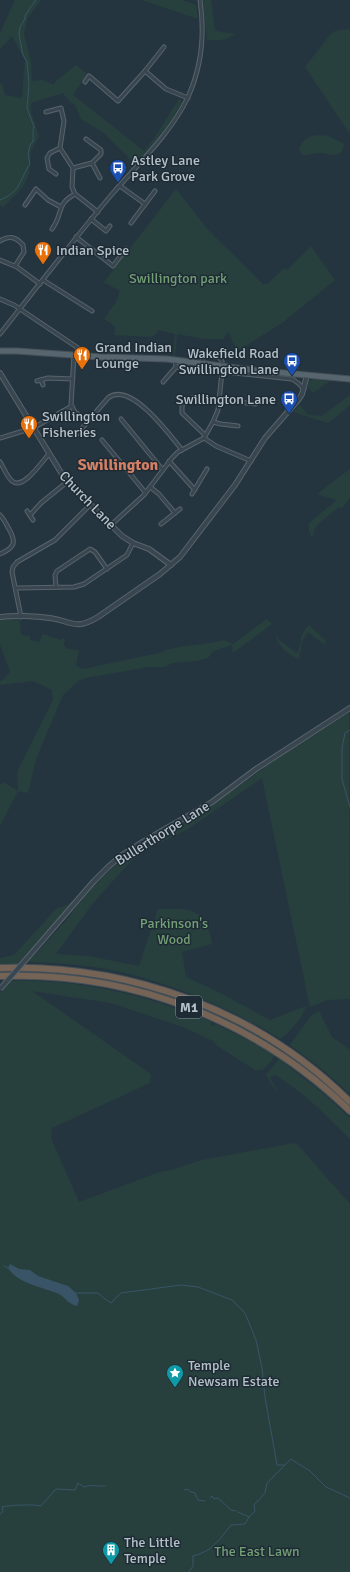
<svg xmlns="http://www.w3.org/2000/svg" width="350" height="1572" font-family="Signika,sans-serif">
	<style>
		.green { fill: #27403e }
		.water { fill: #395466 }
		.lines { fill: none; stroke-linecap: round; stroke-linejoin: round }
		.stream { stroke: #395466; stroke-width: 1 }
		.minor-casing { stroke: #57646c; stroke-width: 5 }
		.tertiary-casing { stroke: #57646c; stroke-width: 6 }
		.primary-casing { stroke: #45525b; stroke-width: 7 }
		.motorway-casing { stroke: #445159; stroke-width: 8 }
		.minor { stroke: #39464f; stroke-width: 3 }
		.tertiary { stroke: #39464f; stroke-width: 4 }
		.primary { stroke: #57656f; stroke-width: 5 }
		.motorway { stroke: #756356; stroke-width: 6 }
		.tertiary-bridge-casing { stroke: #57646c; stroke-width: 6; stroke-linecap: butt }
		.tertiary-bridge { stroke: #39464f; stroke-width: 4 }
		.labels { text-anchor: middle; stroke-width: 3; stroke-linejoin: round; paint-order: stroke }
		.shield { fill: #1e2b34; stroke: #88949c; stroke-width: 1 }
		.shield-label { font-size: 13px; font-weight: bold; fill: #b5c1c9 }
		.poi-label { font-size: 14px; fill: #b5c1c9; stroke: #1e2b34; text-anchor: start }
		.park-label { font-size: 14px; fill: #739f75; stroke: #1e2b34 }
		.street-label { font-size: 14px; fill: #b5c1c9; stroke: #1e2b34 }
		.quarter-label { font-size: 16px; font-weight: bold; fill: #d48065; stroke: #1e2b34 }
	</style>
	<rect width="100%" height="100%" fill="#25353f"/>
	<g class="green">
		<polygon points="15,0 41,0 27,19 24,34 31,62 32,81 43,80 54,85 55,82 76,65 87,74 73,95 144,151 155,137 179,99 179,97 182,103 166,128 135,164 104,133 81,119 75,105 70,102 63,93 31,103 31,112 39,136 31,151 29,174 23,187 3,207 0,205 0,84 2,83 5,95 22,98 25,60 13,38 11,37 0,49 0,33"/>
		<polygon points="142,0 182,0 196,5 198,19"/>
		<path d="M203,0H211L215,31L236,34C227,40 218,41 207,40Z"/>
		<polygon points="350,29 350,134 305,67 330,35 335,31"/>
		<path d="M317,135L328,136L344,144C342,161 329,153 320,153C315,153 309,155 303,155L299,150C302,140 306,137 317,135Z"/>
		<polygon points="176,189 209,231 263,284 267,284 283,269 287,270 311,246 335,280 282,323 237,351 228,332 223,339 204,339 177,334 175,356 185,357 184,358 173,357 175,334 158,330 157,333 151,337 114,335 115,326 104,319 116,302 120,291 104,282"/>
		<path d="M313,379L330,381L313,393C308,388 304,382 313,379Z"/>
		<polygon points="350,395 350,405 328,423 293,412 300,405 308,415 322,416"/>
		<polygon points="350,469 350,498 342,508 339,507 316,526 312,537 309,531 309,523 337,500 317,494"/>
		<path d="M3,618L20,620L21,635L30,636V640L39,642L43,634L61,640L62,638L65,639L64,645L67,649L79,650L76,666L83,669L159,653C178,644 203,646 224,640L233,644L267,619L272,624L233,653L232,645L213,651L208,658L197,661L173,663L164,667H148L86,678L78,681L63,695L36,759L28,793L18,791L0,826V785L3,782L18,791L17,772L53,700L52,690L33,681L0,685V682L10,672L0,644V619Z"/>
		<path d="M309,625L326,641L324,644L308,632L302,642L299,659C289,655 277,646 276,635L279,640L297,653C303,644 298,636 309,625Z"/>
		<path d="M349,713L350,999L328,1000L310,1007L262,778L188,829L147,849L129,863L93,903L56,954L88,956L139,966L158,909C176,909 198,905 207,926C210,932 211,939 212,944L182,952L186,977L220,993L270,1020L306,1006C303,1018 290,1031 281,1039C229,1007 160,978 101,968C76,964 52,963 28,962L63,924L97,881L134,850L220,799L294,747Z"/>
		<polygon points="74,901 18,964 0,964 0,958 14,955 58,907 60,908"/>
		<path d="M10,981C81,979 146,995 212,1022L211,1025L214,1026L215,1024L250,1041L274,1056L270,1063L262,1070H255L216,1045L213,1041L183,1027L111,1003L32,991L151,1074L150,1083L52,1128L51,1138L79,1202L160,1172L171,1170L202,1160L294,1143L298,1145L350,1204V1572H0V993Z"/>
		<polygon points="319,1011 332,1037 350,1050 350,1094 322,1069 290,1045 311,1016"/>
		<path d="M279,1059L324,1094L350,1118V1139C327,1116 304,1092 275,1075L270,1077L279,1096L266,1075Z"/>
	</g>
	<path class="water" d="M10,1264L19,1269L30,1270L38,1276L68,1286L76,1293L79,1300L77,1306C68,1304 66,1298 59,1294C43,1287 18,1284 8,1268Z"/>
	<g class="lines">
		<g class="stream">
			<path d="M0,200C21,192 19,180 30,164L28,154L30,145C36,140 31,133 34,127L27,108L29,85L28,72L27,62L23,55L19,35L20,27L25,19V16L30,8L36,0"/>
			<polyline points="350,730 345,733 342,748 342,779 350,807"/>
			<polyline points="4,1266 8,1268"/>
			<polyline points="76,1293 98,1293 105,1299 111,1303 121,1293 181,1285 198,1287 232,1300 245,1313 256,1340 262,1368 265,1397 277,1465 284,1465"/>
			<polyline points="184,1490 187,1489 191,1492 195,1493 198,1500 205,1501"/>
			<polyline points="210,1498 212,1496 214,1499 218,1498 231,1510 236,1511"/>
			<polyline points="238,1512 249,1517"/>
			<path d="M0,1514L3,1512L2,1507C9,1505 35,1504 41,1506L56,1489L75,1490L78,1483L84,1487C90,1484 98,1487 105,1486"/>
			<path d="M189,1572L193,1566V1556C213,1551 219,1540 231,1525L245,1524L249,1517L255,1511L254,1505L265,1493L267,1483L291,1459L310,1471L326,1487L350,1498"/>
		</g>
		<defs>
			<g id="minor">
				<polyline points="145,71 164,47"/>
				<polyline points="85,82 89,76 118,101 145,71 166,89 188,98"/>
				<polyline points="46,112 61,108 64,121 60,148 73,168 72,187 75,194 79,197 98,212"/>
				<polyline points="92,163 100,178"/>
				<polyline points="73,168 92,163 101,154 101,150 86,139"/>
				<polyline points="56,174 49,169 47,158 50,153 60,148"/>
				<polyline points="120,186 145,204"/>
				<polyline points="25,205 36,189 48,200 61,207"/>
				<polyline points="91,219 106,231 110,226"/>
				<polyline points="131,223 155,191"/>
				<path d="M52,229C64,213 55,205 75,194"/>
				<polyline points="76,237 113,266 126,249"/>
				<path d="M0,241C10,235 16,237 23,245L24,252L15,266"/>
				<polyline points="0,260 17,267 40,284"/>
				<polyline points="43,280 92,311"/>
				<polyline points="0,299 14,305 81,350"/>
				<path d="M0,334C37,287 74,239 113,193C139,163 171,133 188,97C202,66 205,34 200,0"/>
				<polyline points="74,355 71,405 75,412 87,421"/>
				<polyline points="201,364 204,356 219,357 222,361 222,366"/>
				<polyline points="176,367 292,379 298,383 304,389"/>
				<polyline points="41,380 43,385"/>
				<polyline points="37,381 48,378 73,379"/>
				<polyline points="163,382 176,367 175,360"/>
				<polyline points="121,419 162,469"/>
				<polyline points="213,422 221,424 238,426"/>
				<path d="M77,434L108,398C130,380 170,435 182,450"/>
				<polyline points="205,435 182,413 182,406 187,400 194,397 256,404"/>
				<polyline points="0,438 33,428 72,406"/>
				<polyline points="204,438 216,446 251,461"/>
				<polyline points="102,440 145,492"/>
				<polyline points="169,461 195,490"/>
				<path d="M0,462C4,468 7,477 12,481C23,491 42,461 49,454"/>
				<polyline points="150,487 159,494 175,513"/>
				<polyline points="192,494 207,469"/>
				<polyline points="27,511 33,520"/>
				<path d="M0,515C4,519 6,524 9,529C17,543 14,548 0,554"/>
				<polyline points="30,515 41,503 67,482"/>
				<polyline points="161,524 180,509"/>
				<polyline points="111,525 144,495 172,458 178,452 204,438 213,422 218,410 222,372"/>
				<polyline points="56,587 55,575 57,571 90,549 95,552 107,569"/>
				<polyline points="16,588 74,587 84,584 127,555 133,543"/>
				<polyline points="21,617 12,572 13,567 17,562 55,540 90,505"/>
			</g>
			<g id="tertiary">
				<polyline points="0,373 65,479 122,536 133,543 149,549 171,565"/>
				<path d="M0,617C14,615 36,616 50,618C72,621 75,631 98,617L160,574L180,557L235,485L265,438L299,399L302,394L307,375"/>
				<polyline points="29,956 94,881 108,867 122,855 144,841 212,802 256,769 350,708"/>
			</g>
			<polyline id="primary" points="0,351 17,351 101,357 167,359 252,370 350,379"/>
			<g id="motorway">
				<path d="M0,968C129,964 258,1010 350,1102"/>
				<path d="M0,976C131,971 256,1020 350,1111"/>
			</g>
		</defs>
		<use href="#minor" class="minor-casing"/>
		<use href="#tertiary" class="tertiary-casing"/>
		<use href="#primary" class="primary-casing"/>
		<use href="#motorway" class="motorway-casing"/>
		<use href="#minor" class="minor"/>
		<use href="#tertiary" class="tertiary"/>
		<use href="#primary" class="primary"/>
		<use href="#motorway" class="motorway"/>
		<defs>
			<polyline id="tertiary-bridge" points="0,989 29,956"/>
		</defs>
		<use href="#tertiary-bridge" class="tertiary-bridge-casing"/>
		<use href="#tertiary-bridge" class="tertiary-bridge"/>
	</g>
	<defs>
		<symbol id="bus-pin" viewBox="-11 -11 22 30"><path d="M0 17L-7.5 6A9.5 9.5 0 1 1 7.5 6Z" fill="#1a4fb4" stroke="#1e2b34"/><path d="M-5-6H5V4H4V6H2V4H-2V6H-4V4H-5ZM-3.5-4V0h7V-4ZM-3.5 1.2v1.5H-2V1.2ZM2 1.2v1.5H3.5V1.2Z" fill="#fff"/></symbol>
		<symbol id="restaurant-pin" viewBox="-11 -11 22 30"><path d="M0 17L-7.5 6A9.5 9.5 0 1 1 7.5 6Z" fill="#e8710a" stroke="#1e2b34"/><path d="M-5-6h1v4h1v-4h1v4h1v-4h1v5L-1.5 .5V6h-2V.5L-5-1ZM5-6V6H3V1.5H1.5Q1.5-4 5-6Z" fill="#fff"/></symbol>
		<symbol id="sight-pin" viewBox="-11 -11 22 30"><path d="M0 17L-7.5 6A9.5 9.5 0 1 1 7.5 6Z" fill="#0f9aa8" stroke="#1e2b34"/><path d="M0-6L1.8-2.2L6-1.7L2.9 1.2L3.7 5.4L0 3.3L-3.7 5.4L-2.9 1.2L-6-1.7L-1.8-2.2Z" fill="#fff"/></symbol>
		<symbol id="building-pin" viewBox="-11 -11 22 30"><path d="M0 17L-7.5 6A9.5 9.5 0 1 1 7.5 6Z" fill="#0f9aa8" stroke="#1e2b34"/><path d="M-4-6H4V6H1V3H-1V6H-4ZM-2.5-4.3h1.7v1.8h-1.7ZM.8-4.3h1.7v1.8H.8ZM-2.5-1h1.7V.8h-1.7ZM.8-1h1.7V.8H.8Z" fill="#fff"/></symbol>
	</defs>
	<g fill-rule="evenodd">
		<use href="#bus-pin" x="108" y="158" width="20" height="27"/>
		<use href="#restaurant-pin" x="33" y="240" width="20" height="27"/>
		<use href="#restaurant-pin" x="72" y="345" width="20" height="27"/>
		<use href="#bus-pin" x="282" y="351" width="20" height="27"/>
		<use href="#bus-pin" x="279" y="389" width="20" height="27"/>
		<use href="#restaurant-pin" x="19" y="414" width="20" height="27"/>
		<use href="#sight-pin" x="165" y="1363" width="20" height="27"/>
		<use href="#building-pin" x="101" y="1540" width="20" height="27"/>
	</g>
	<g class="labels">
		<rect class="shield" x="176" y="996" width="26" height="22" rx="3"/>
		<g class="shield-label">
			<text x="189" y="1012">M1</text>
		</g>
		<g class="poi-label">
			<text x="131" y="165">Astley Lane<tspan x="131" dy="16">Park Grove</tspan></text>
			<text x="56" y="255">Indian Spice</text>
			<text x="95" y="352">Grand Indian<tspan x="95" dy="16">Lounge</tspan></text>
			<text x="279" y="358" text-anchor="end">Wakefield Road<tspan x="279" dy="16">Swillington Lane</tspan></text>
			<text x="276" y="404" text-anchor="end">Swillington Lane</text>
			<text x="42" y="421">Swillington<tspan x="42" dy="16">Fisheries</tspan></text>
			<text x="188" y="1370">Temple<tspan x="188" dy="16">Newsam Estate</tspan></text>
			<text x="124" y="1547">The Little<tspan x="124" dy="16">Temple</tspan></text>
		</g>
		<g class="park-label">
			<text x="178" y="283">Swillington park</text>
			<text x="174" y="928">Parkinson's<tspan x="174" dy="16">Wood</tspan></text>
			<text x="257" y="1556">The East Lawn</text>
		</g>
		<g class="street-label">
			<text transform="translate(88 500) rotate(46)" y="5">Church Lane</text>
			<text transform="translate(162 833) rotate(-32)" y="5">Bullerthorpe Lane</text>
		</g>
		<g class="quarter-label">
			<text x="118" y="470">Swillington</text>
		</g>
	</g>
</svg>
